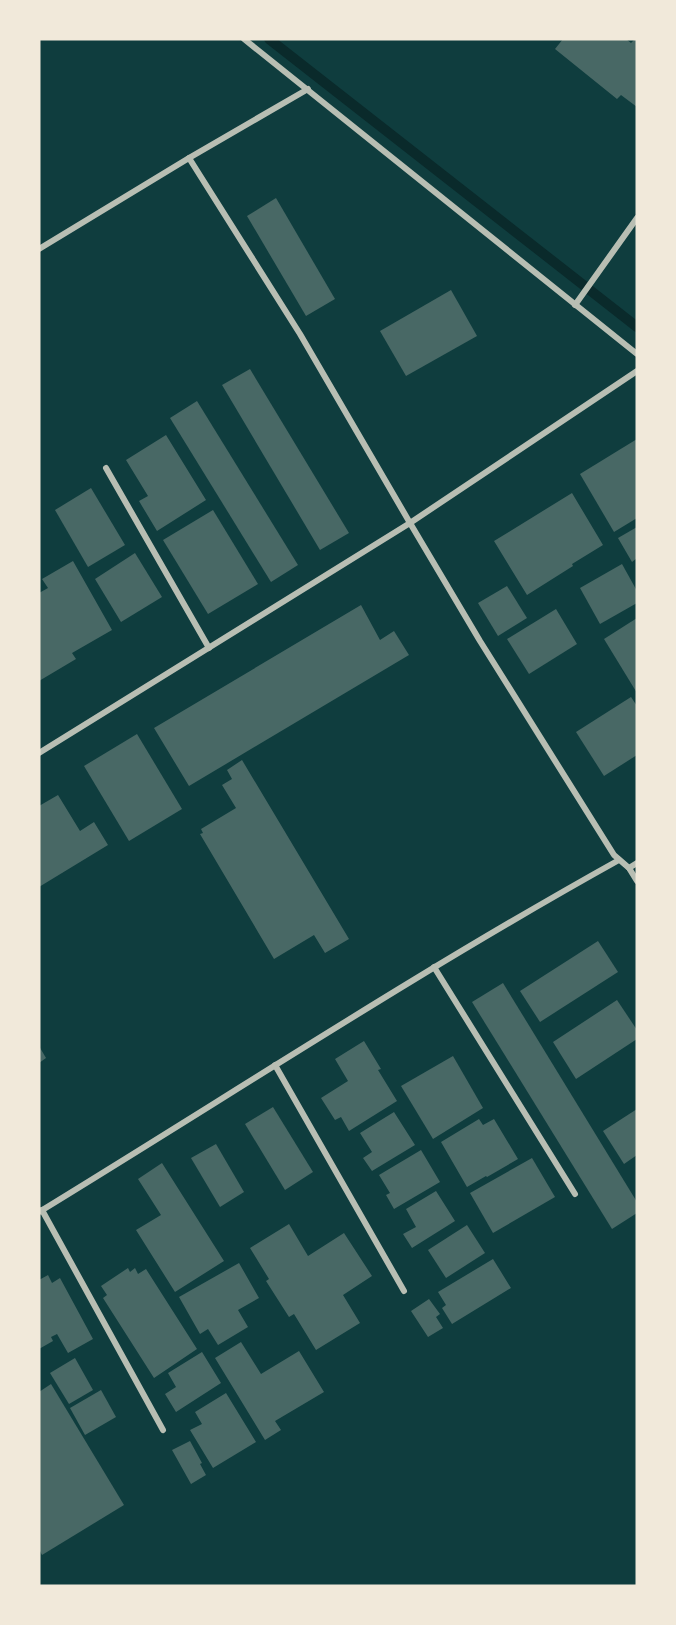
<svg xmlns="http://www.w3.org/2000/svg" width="676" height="1625" font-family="Barlow,sans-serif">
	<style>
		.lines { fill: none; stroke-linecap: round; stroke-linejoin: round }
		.stream { stroke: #0a2a2b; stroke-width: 10 }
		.building { fill: #486865 }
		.minor { stroke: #b8beb3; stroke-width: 6 }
	</style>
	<rect width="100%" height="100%" fill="#0f3d3e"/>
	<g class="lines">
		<polyline class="stream" points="269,39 637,327"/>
	</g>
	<g class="building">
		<polygon points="563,39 626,39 631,43 635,39 637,40 637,107 621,95 617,99 555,49"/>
		<polygon points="276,198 335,299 306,316 247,216"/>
		<polygon points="451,290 477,336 406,376 380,331"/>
		<polygon points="250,369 349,533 320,550 222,385"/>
		<polygon points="197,401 298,565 271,582 170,418"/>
		<polygon points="166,435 206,500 157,531 139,501 148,496 126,460"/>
		<polygon points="637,439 637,518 614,532 580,474"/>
		<polygon points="91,488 125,545 88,567 55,510"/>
		<polygon points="572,493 603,545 572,564 573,566 527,595 494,541"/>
		<polygon points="213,510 258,584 208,614 163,540"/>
		<polygon points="637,527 637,558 632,562 618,538"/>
		<polygon points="135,553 162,597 121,622 95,579"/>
		<polygon points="73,561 112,630 72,653 76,659 39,681 39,593 48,588 42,579"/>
		<polygon points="622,564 637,591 637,603 600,624 580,588"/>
		<polygon points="507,586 527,618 498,636 478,603"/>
		<polygon points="361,605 380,640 394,631 409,655 189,786 154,728"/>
		<polygon points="556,609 577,644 529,674 507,639"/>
		<polygon points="637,618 637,693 604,639"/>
		<polygon points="631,697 637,706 637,755 604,776 576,732"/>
		<polygon points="137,734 182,809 129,841 84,766"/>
		<polygon points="242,760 349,939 325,953 314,935 274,959 200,834 203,833 201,829 236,808 222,785 232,779 227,770"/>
		<polygon points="58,795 80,831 94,822 108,845 39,887 39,806"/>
		<polygon points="598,941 618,972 540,1022 520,991"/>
		<polygon points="503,983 637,1202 637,1213 612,1229 472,1002"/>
		<polygon points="617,1000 637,1030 637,1039 576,1079 553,1042"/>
		<polygon points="364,1041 381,1069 378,1070 397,1101 349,1131 341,1117 335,1120 321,1098 348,1081 335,1059"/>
		<polygon points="39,1046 46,1058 39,1063"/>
		<polygon points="453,1056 483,1108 433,1139 401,1086"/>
		<polygon points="273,1107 313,1172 285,1190 245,1124"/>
		<polygon points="637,1109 637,1155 624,1164 603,1131"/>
		<polygon points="394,1112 415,1145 372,1171 363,1158 372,1152 360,1133"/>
		<polygon points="479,1119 483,1125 494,1119 518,1159 487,1177 486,1176 467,1187 441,1142"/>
		<polygon points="216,1144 244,1192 220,1207 191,1158"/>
		<polygon points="421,1150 440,1182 394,1209 386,1195 390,1193 379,1175"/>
		<polygon points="532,1158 555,1197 493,1233 470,1193"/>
		<polygon points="162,1163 224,1261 175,1292 136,1230 161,1215 138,1179"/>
		<polygon points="436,1191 455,1221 412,1248 403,1234 416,1227 406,1209"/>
		<polygon points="289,1224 308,1256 344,1233 372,1276 343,1295 360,1323 316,1350 294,1314 289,1317 266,1281 269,1279 250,1248"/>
		<polygon points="467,1225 485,1253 446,1278 428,1250"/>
		<polygon points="493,1259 511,1288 452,1324 442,1308 446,1305 438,1292"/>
		<polygon points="239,1263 259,1298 238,1310 248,1327 218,1345 208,1329 200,1334 179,1297"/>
		<polygon points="128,1268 130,1272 135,1268 138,1274 146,1269 197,1349 154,1378 103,1298 107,1295 101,1286"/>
		<polygon points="48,1275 52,1283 60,1278 93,1339 68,1353 57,1334 51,1337 53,1341 39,1349 39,1280"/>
		<polygon points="429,1299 440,1314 436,1317 443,1328 428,1337 411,1311"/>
		<polygon points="241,1342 261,1374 299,1351 324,1392 275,1421 281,1430 265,1440 215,1358"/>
		<polygon points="202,1352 221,1383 176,1412 165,1394 176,1387 168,1373"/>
		<polygon points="75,1358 93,1390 69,1404 50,1373"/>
		<polygon points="51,1384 124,1505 42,1555 39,1549 39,1392"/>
		<polygon points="101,1390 116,1417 85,1435 70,1408"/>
		<polygon points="226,1393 256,1442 213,1468 190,1430 202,1424 195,1412"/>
		<polygon points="190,1441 202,1463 200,1464 206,1475 191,1484 172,1450"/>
	</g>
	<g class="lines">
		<g class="minor">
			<polyline points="244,39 637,354"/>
			<polyline points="189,158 300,334 410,523 480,641 614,855 629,868 637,881"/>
			<polyline points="39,249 189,158 308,89"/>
			<polyline points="575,305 637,218"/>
			<polyline points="106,468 209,648"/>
			<polyline points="39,753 410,523 637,371"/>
			<polyline points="629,868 637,863"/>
			<polyline points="434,967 575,1194"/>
			<polyline points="275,1065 404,1291"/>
			<polyline points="42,1210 163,1430"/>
			<path d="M39,1212C232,1094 421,970 619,860"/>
		</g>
	</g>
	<rect width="676" height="1625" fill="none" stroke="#f1e9da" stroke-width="81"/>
</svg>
